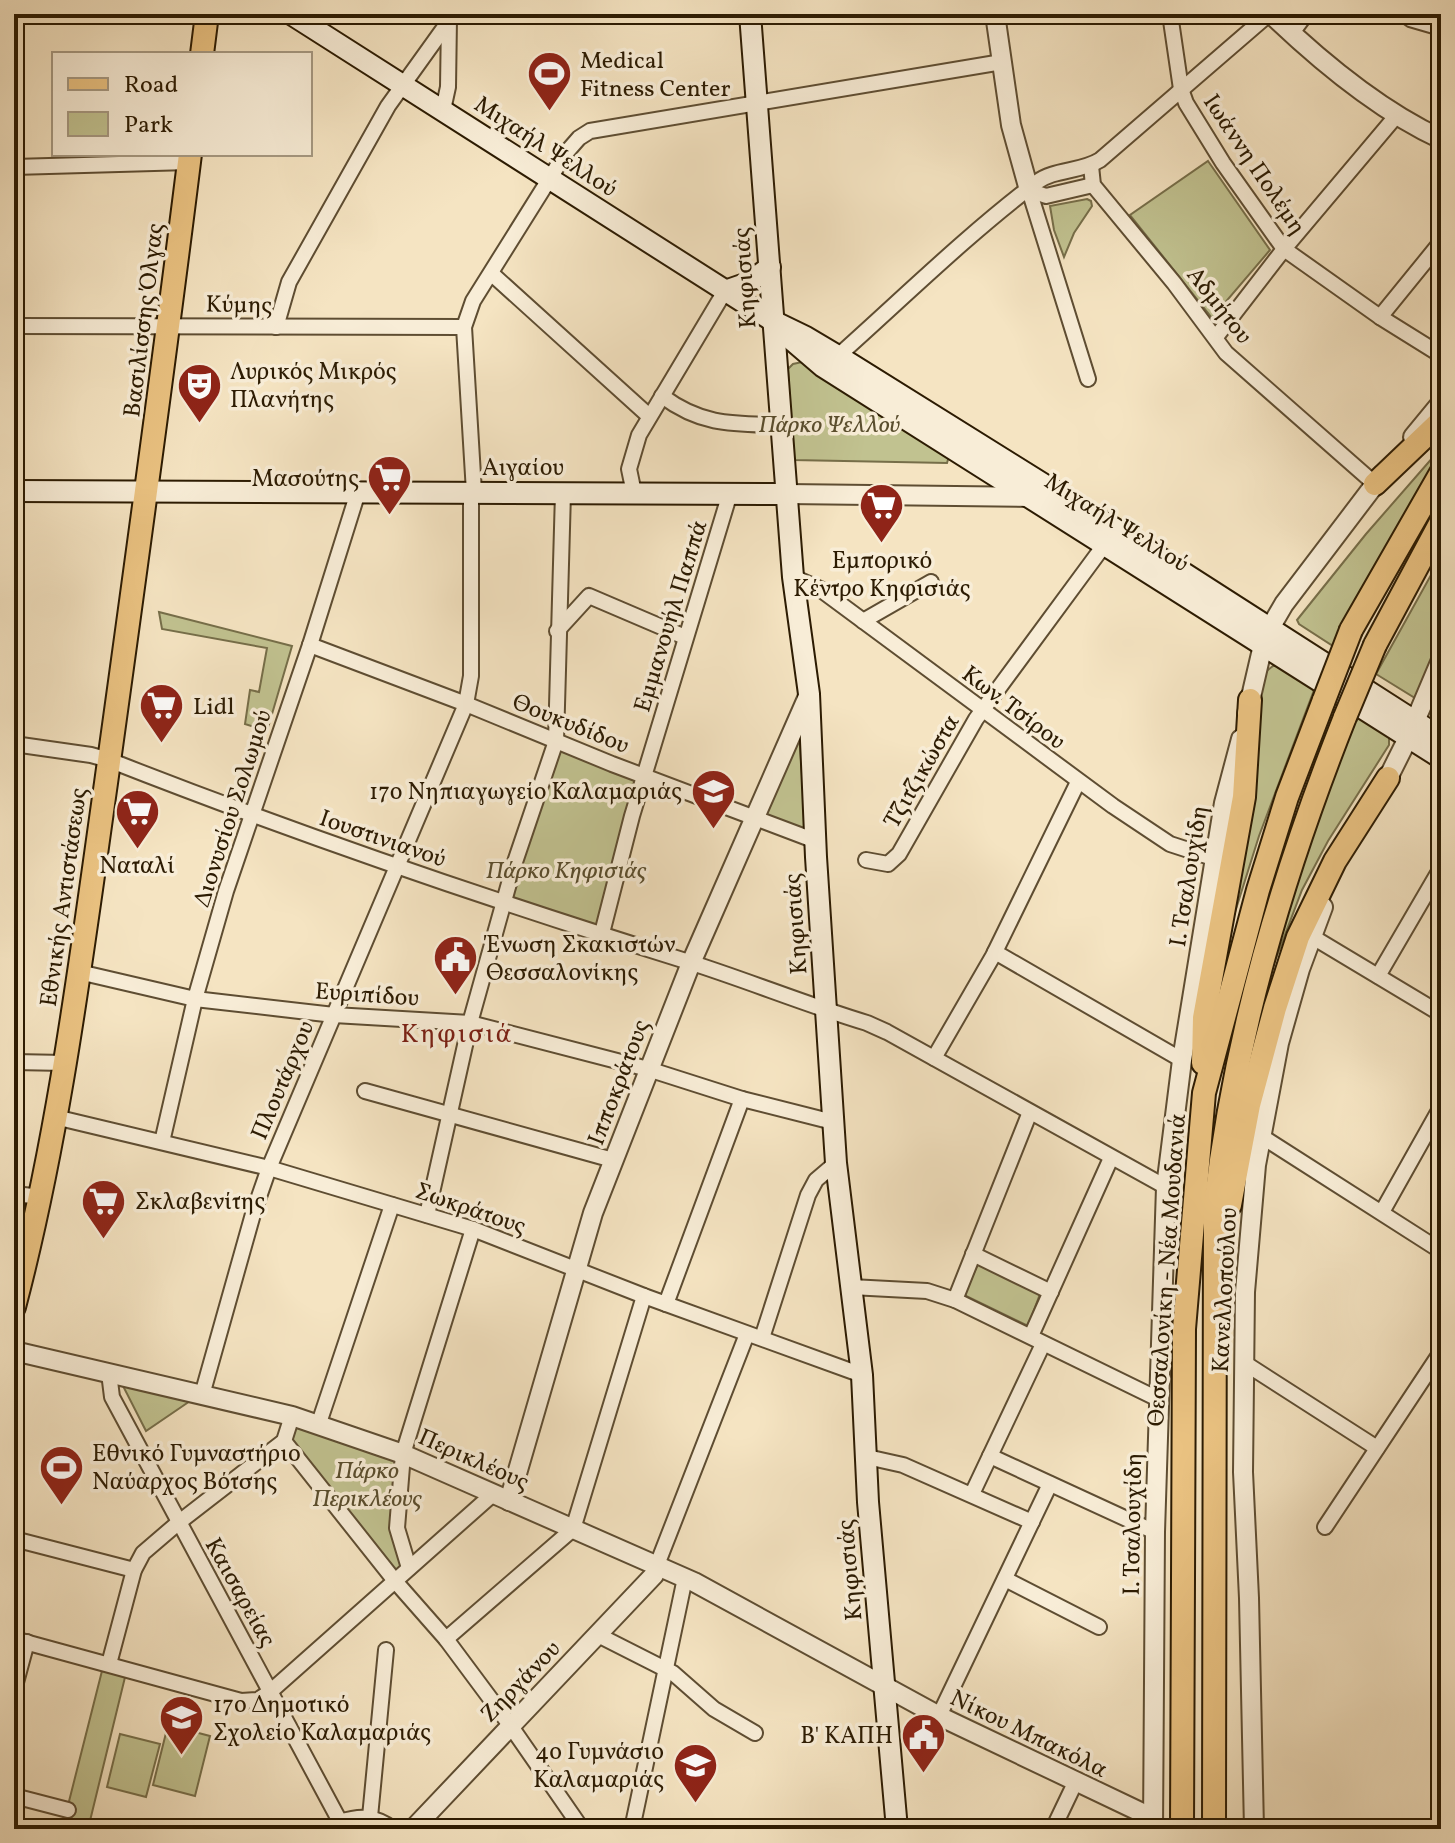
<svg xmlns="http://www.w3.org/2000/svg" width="1455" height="1843" font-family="Vollkorn,serif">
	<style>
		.green { fill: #c1c290; stroke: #766e49; stroke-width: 2 }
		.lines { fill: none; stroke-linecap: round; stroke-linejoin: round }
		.minor-casing { stroke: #5e4d32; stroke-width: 18 }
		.tertiary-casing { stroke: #5e4d32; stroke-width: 22 }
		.secondary-casing { stroke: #2c1b02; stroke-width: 24 }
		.primary-casing { stroke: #2c1b02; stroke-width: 26 }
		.trunk-casing { stroke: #2c1b02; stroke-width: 26 }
		.minor { stroke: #f8edd7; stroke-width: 14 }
		.tertiary { stroke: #f8edd7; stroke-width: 18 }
		.secondary { stroke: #f8edd7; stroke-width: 20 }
		.primary { stroke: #eac281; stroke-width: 22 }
		.trunk { stroke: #eac281; stroke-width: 22 }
		.trunk-bridge-casing { stroke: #2c1b02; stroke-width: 26; stroke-linecap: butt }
		.trunk-bridge { stroke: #eac281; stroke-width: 22 }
		.labels { text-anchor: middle; stroke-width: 7; stroke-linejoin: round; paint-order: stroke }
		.poi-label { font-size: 24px; fill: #2c1b02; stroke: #f8edd7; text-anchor: start }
		.street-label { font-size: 24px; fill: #2c1b02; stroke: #f8edd7 }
		.park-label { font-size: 24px; font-style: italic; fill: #594d2d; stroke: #f8edd7 }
		.neighbourhood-label { font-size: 26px; letter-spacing: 2px; fill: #7a1f14; stroke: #f8edd7 }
	</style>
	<rect width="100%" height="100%" fill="#f5e4c2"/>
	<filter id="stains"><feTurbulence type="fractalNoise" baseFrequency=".0025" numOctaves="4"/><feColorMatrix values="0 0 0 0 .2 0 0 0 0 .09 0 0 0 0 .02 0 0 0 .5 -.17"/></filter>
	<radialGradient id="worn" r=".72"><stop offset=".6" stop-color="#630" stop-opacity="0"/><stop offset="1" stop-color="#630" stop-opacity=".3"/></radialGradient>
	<g class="green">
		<polygon points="1208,161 1270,250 1212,318 1130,215"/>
		<polygon points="1087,199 1091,201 1092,206 1074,233 1064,257 1054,230 1050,206"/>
		<polygon points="802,362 949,456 947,463 793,460 788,369 793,364"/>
		<polygon points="1441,448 1441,461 1395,535 1333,646 1299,624 1297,620 1366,534"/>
		<polygon points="1441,557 1441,639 1415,698 1376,674"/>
		<polygon points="159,612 292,646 267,731 245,724 250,690 259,692 267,648 162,629"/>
		<polygon points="1273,666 1278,666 1314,690 1259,836 1225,944 1264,673"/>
		<polygon points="1357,714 1385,732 1389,738 1389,745 1328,841 1302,890 1267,982 1303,855"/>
		<polygon points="798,717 806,834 757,814"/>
		<polygon points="556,741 645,777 601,937 502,904"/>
		<polygon points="978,1264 1040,1294 1028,1326 964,1295"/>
		<polygon points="121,1382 193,1399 146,1431"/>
		<polygon points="295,1420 405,1463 404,1567 395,1575 289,1441"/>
		<polygon points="104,1663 127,1669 88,1829 62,1829"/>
		<polygon points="168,1725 210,1736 195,1796 153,1785"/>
		<polygon points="120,1734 160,1744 146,1797 107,1787"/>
	</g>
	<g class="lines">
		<defs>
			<g id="minor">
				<polyline points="1170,14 1181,89 1186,103 1223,163 1284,249 1380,317 1441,355"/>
				<polyline points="1412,14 1410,19 1441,28"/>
				<polyline points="1291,34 1306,14"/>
				<polyline points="443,110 448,87 449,19"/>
				<polyline points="1091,166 1093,185 1174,283 1226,353 1375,484"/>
				<polyline points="14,167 189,162"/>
				<polyline points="1029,190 1088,379"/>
				<polyline points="1029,190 1046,196 1093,185"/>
				<polyline points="492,274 649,416"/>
				<polyline points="1380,317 1441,242"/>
				<polyline points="14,326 464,327"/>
				<polyline points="276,327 289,282 388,106 449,21"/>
				<polyline points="1216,337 1284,249 1397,115"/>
				<path d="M838,356C903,298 967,235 1037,182C1054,169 1081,172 1100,160L1269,14"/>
				<path d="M662,396C702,426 734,424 781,425"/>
				<polyline points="474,492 464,327 473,301 565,154 579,138 590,131 1002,62"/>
				<polyline points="634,493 629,469 639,435 725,291"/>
				<polyline points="793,577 820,589 1113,806 1170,844 1216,859"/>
				<polyline points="863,621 931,582"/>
				<polyline points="557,631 589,596 685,637"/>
				<polyline points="310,645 466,704 612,764 816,841"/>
				<path d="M14,744L91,755L109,760C300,835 493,901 689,962C749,981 807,1005 867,1023L887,1032L1166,1187"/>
				<polyline points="866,860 888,864 899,854 976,719 1105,544"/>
				<polyline points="1311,936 1441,1014"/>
				<polyline points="601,937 632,816 730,493"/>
				<polyline points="995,952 1182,1060"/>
				<polyline points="79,972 195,999 334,1015 470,1023 648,1069 742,1099 833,1122"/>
				<polyline points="1378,976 1441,868"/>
				<polyline points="934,1058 993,956 1078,782"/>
				<polyline points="14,1062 65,1063"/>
				<polyline points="365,1091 613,1160"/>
				<polyline points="55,1117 269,1168 473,1229 644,1296 862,1375"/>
				<polyline points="1261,1136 1441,1251"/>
				<polyline points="162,1142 195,999 226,891 310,645 358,492"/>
				<polyline points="14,1194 42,1197"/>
				<polyline points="1382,1212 1441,1107"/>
				<polyline points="427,1215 470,1023 515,862 556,741 563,493"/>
				<polyline points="973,1254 1051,1292"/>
				<polyline points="851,1287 927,1291 955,1300 1158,1399"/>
				<polyline points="955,1300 1030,1112"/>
				<polyline points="666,1304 742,1099"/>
				<polyline points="1031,1336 1111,1158"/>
				<polyline points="762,1338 808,1195 816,1180 836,1163"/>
				<polyline points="1243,1362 1377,1448"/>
				<polyline points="109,1373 112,1397 344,1829"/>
				<polyline points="202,1395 253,1214 269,1168 466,704 471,676 471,493"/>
				<polyline points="319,1423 392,1205"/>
				<polyline points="284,1441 395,1581 446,1639 510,1725 582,1829"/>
				<polyline points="990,1456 1155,1532"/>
				<polyline points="867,1457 903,1465 1032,1522"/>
				<polyline points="972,1494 1043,1344"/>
				<polyline points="1325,1527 1441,1352"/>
				<polyline points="14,1539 134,1570"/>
				<polyline points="657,1565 747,1334"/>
				<polyline points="409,1568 397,1528 403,1454 473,1229"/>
				<polyline points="1005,1579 1099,1627"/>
				<polyline points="598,1635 673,1673 714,1709 755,1733"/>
				<polyline points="14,1639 241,1701 258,1700 271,1691 493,1494"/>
				<polyline points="446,1639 573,1529 644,1296"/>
				<polyline points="109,1664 134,1570 143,1553 178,1523 284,1441 292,1416"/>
				<polyline points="14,1690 27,1642"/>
				<polyline points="939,1716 1050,1484"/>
				<polyline points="14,1796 68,1810"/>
				<polyline points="370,1817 386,1650"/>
				<path d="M340,1822C361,1815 375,1816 393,1829"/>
				<polyline points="632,1829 685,1578"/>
				<polyline points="1053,1829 1075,1783"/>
			</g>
			<g id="tertiary">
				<polyline points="995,14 1011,125 1029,190"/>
				<path d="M1271,14C1320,61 1378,110 1441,139"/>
				<polyline points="1413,437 1441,403"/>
				<polyline points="787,494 1031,497"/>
				<polyline points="1247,714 1263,645 1270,628 1284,604 1382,475"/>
				<polyline points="1383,788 1408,738 1441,660"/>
				<polyline points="14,1351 292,1416 403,1454 694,1582 939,1716 1153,1818"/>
				<polyline points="509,1501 593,1213 691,963 809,694"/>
				<polyline points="413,1829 654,1575 657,1565"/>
				<polyline points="1153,1829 1155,1532 1166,1187 1182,1060 1224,803 1241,739"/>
				<polyline points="1254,1829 1249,1598 1243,1472 1245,1292 1256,1165 1279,1043 1300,969 1323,907"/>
			</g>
			<g id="secondary">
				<polyline points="291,14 773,321 806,337 838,356 1112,527 1441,738"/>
				<polyline points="750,14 793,577 809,694 816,857 836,1163 862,1375 868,1502 897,1829"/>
				<polyline points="725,291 748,283 770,267"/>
				<polyline points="780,330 822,366 1441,758"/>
				<polyline points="14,491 787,494"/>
			</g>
			<g id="primary">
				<polyline points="202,54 207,14"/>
				<path d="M14,1307C59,1136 81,959 106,783C135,574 164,364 190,154"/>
			</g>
			<g id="trunk">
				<polyline points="1375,484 1441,421"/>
				<polyline points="1351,630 1441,473"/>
				<polyline points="1375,645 1441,522"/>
				<polyline points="1203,1063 1204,1018 1244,797 1250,700"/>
				<polyline points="1230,1205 1249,1105 1275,1008 1298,937 1335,861 1388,778"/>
				<polyline points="1182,1829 1184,1329 1204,1093 1258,890 1287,797 1324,700"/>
				<path d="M1214,1829L1215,1206C1235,1034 1282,876 1345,717"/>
			</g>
		</defs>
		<use href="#minor" class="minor-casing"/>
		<use href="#tertiary" class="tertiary-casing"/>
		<use href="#secondary" class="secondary-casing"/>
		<use href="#primary" class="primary-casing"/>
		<use href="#trunk" class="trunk-casing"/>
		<use href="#minor" class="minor"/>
		<use href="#tertiary" class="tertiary"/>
		<use href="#secondary" class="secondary"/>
		<use href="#primary" class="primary"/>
		<use href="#trunk" class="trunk"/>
		<defs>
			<g id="trunk-bridge">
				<polyline points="1324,700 1351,630"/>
				<polyline points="1345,717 1375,645"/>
			</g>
		</defs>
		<use href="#trunk-bridge" class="trunk-bridge-casing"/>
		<use href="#trunk-bridge" class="trunk-bridge"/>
	</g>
	<defs>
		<symbol id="stadium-pin" viewBox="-11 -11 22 30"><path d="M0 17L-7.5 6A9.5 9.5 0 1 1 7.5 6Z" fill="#8f2418" stroke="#f8edd7"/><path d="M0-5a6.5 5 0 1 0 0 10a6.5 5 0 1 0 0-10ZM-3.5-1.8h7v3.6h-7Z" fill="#fff"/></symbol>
		<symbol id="theatre-pin" viewBox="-11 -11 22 30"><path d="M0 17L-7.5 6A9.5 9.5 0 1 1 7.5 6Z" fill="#8f2418" stroke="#f8edd7"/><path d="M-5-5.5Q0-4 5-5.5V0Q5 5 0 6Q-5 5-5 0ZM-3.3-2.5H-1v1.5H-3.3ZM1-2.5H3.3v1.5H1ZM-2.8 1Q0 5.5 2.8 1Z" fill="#fff"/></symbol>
		<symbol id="supermarket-pin" viewBox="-11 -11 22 30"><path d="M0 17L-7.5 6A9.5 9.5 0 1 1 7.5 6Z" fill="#8f2418" stroke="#f8edd7"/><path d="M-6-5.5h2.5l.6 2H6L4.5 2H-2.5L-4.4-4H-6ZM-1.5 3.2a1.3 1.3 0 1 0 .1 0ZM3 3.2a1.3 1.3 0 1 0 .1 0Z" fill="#fff"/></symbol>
		<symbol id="school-pin" viewBox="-11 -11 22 30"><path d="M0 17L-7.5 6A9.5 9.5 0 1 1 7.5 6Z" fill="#8f2418" stroke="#f8edd7"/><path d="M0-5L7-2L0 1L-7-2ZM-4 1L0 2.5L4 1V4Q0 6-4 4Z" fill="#fff"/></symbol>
		<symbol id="civic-pin" viewBox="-11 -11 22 30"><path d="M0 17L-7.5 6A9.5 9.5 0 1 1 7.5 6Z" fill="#8f2418" stroke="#f8edd7"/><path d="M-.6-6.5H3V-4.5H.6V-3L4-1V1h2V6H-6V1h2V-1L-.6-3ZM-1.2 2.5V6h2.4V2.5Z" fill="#fff"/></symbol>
	</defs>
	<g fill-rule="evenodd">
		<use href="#stadium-pin" x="524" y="48" width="51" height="69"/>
		<use href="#theatre-pin" x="174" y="360" width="51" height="69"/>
		<use href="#supermarket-pin" x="364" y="452" width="51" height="69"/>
		<use href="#supermarket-pin" x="856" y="480" width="51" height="69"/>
		<use href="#supermarket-pin" x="136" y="680" width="51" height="69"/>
		<use href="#school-pin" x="688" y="766" width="51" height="69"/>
		<use href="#supermarket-pin" x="112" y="786" width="51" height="69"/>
		<use href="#civic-pin" x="430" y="932" width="51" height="69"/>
		<use href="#supermarket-pin" x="78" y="1176" width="51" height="69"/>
		<use href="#stadium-pin" x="36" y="1442" width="51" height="69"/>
		<use href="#school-pin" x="156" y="1692" width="51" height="69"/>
		<use href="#civic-pin" x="898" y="1710" width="51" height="69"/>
		<use href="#school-pin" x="670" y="1740" width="51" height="69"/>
	</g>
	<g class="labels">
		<g class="poi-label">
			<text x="580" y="68">Medical<tspan x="580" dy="28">Fitness Center</tspan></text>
			<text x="230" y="379">Λυρικός Μικρός<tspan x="230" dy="28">Πλανήτης</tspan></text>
			<text x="359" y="486" text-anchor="end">Μασούτης</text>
			<text x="882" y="568" text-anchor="middle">Εμπορικό<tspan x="882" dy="28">Κέντρο Κηφισιάς</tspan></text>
			<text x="193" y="714">Lidl</text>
			<text x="682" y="799" text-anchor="end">17ο Νηπιαγωγείο Καλαμαριάς</text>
			<text x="137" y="873" text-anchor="middle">Ναταλί</text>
			<text x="486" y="952">Ένωση Σκακιστών<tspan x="486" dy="28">Θεσσαλονίκης</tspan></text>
			<text x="135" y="1209">Σκλαβενίτης</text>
			<text x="92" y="1461">Εθνικό Γυμναστήριο<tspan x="92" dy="28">Ναύαρχος Βότσης</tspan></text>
			<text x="213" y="1712">17ο Δημοτικό<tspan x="213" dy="28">Σχολείο Καλαμαριάς</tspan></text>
			<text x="893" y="1743" text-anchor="end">Β' ΚΑΠΗ</text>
			<text x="664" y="1759" text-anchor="end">4ο Γυμνάσιο<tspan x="664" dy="28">Καλαμαριάς</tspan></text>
		</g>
		<g class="street-label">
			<text transform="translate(546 146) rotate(33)" y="8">Μιχαήλ Ψελλού</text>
			<text transform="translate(1255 164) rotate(56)" y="8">Ιωάννη Πολέμη</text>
			<text transform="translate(744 278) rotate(-94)" y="8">Κηφισιάς</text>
			<text transform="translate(239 304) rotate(1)" y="8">Κύμης</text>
			<text transform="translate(1220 305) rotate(52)" y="8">Αδμήτου</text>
			<text transform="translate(143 320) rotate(-83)" y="8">Βασιλίσσης Όλγας</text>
			<text x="523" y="475">Αιγαίου</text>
			<text transform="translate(1117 522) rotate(32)" y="8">Μιχαήλ Ψελλού</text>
			<text transform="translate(670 616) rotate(-73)" y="8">Εμμανουήλ Παππά</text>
			<text transform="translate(1014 707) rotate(37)" y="8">Κων. Τσίρου</text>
			<text transform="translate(571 723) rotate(22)" y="8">Θουκυδίδου</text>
			<text transform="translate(921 771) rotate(-60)" y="8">Τζιτζικώστα</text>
			<text transform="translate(232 808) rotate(-72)" y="8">Διονυσίου Σολωμού</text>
			<text transform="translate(383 838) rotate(19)" y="8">Ιουστινιανού</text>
			<text transform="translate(1188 876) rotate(-81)" y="8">Ι. Τσαλουχίδη</text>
			<text transform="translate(63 897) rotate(-82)" y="8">Εθνικής Αντιστάσεως</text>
			<text transform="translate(795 924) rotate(-94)" y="8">Κηφισιάς</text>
			<text transform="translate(367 994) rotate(4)" y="8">Ευριπίδου</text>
			<text transform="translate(282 1080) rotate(-67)" y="8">Πλουτάρχου</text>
			<text transform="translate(618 1082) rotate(-69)" y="8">Ιπποκράτους</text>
			<text transform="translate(471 1208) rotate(19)" y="8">Σωκράτους</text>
			<text transform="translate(1166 1270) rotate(-86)" y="8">Θεσσαλονίκη - Νέα Μουδανιά</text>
			<text transform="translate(1224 1290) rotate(-87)" y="8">Κανελλοπούλου</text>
			<text transform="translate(474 1459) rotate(24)" y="8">Περικλέους</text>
			<text transform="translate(1132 1524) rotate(-89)" y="8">Ι. Τσαλουχίδη</text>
			<text transform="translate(849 1570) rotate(-95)" y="8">Κηφισιάς</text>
			<text transform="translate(241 1592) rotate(61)" y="8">Καισαρείας</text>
			<text transform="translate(520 1681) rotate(-46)" y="8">Ζηργάνου</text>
			<text transform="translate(1029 1733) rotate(26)" y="8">Νίκου Μπακόλα</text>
		</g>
		<g class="park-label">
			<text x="829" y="432">Πάρκο Ψελλού</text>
			<text x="566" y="878">Πάρκο Κηφισιάς</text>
			<text x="367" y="1478">Πάρκο<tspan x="367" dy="28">Περικλέους</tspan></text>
		</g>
		<g class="neighbourhood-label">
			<text x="457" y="1042">Κηφισιά</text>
		</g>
	</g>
	<rect width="1455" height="1843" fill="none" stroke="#f5e4c2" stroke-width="48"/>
	<rect x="16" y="16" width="1423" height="1811" fill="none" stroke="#2c1b02" stroke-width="4"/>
	<rect x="24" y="24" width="1407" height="1795" fill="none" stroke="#2c1b02" stroke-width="2"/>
	<rect x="52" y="52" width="260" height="104" fill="#f8edd7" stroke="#a69982" stroke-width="2"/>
	<rect x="68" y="78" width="40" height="12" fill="#eac281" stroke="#a69982" stroke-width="2"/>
	<text x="124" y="92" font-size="24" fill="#2c1b02">Road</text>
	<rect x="68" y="112" width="40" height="24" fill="#c1c290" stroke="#a69982" stroke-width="2"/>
	<text x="124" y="132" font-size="24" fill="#2c1b02">Park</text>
	<rect width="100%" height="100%" filter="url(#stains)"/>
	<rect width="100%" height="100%" fill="url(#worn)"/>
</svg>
